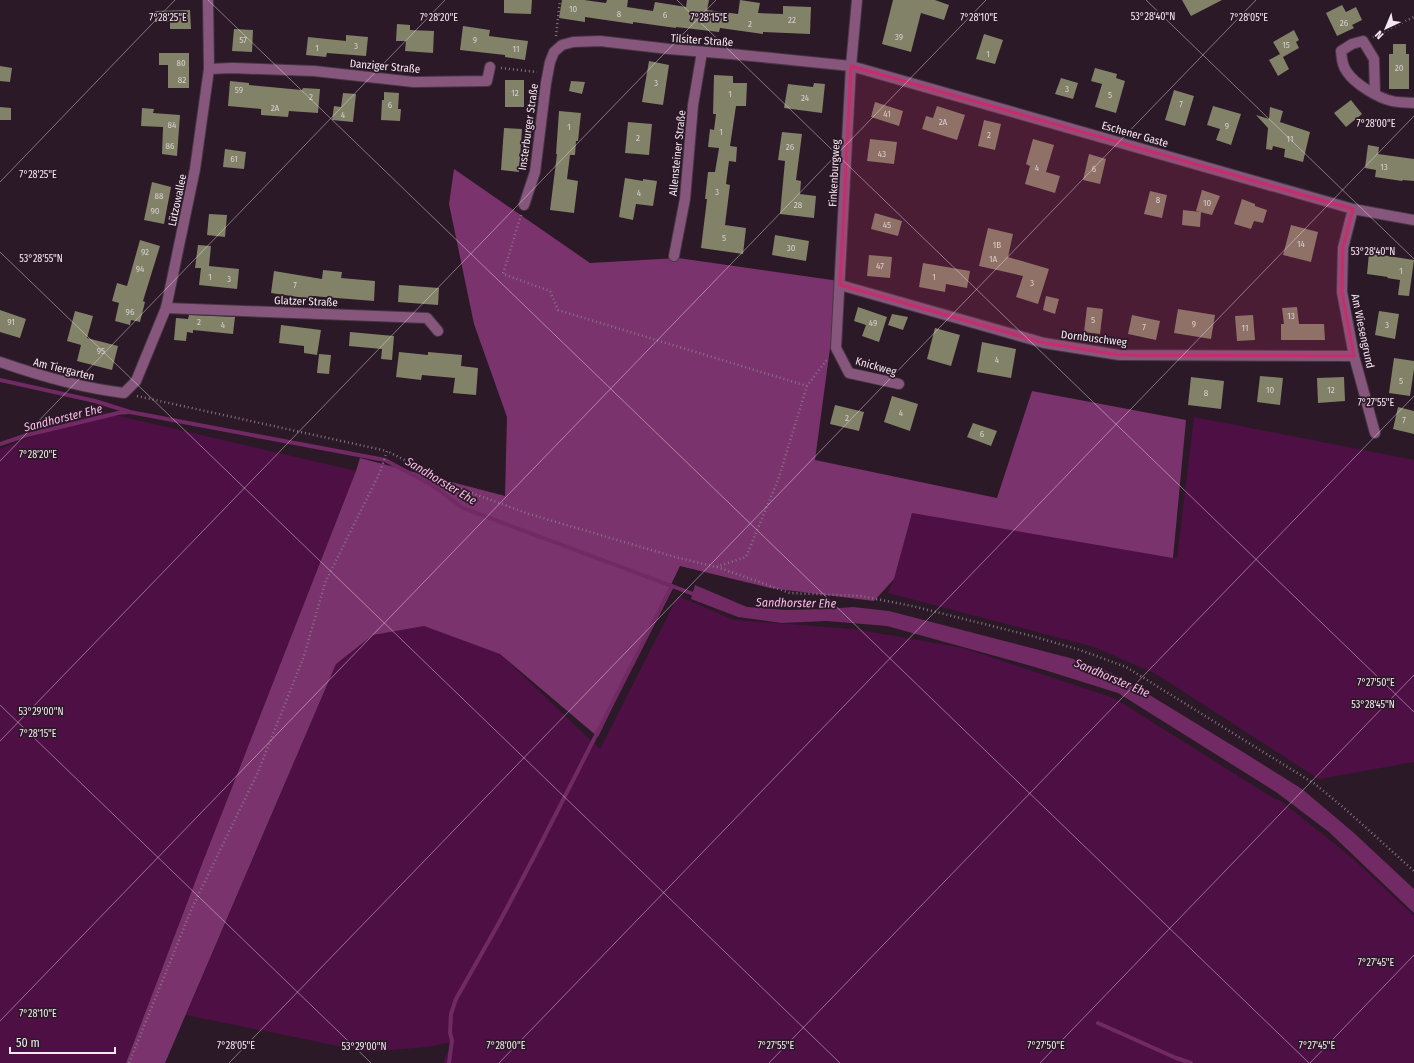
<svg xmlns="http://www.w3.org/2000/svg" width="1414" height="1063" font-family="'Fira Sans Condensed',sans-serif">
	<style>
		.green { fill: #4e1044 }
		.forest { fill: #7b336d }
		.water { fill: #712a64 }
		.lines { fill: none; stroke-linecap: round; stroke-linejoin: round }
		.stream { stroke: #712a64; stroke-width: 4 }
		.building { fill: #818268 }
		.street-casing { stroke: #473643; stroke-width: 12 }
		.path { stroke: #857581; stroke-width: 2.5; stroke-dasharray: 1 3; stroke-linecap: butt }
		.street { stroke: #87567c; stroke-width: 10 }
		.marked { fill: #c72d6a; fill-opacity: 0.2; stroke: #c72d6a; stroke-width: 3; stroke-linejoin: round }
		.ticks { fill: none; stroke: #f5e7f1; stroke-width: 1; stroke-opacity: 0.45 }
		.labels { text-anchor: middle; stroke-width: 3.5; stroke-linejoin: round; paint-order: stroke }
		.number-label { font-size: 9px; fill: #d8cecf }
		.street-label { font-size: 11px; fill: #f5e7f1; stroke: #2b1927 }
		.water-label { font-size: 12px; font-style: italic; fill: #f9bbe9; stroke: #2b1927 }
		.ticks-label { font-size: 10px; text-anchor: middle; fill: #f5e7f1; stroke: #2b1927; stroke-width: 3.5; stroke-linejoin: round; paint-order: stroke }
	</style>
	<rect width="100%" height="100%" fill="#2b1927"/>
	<g class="green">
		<polygon points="98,411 356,471 202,864 126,1063 0,1063 0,449"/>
		<polygon points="1194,417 1414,460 1414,762 1319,779 1156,674 1094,647 888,593 894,579 912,513 1177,558"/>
		<polygon points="678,596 734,620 854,629 963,648 1114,698 1273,798 1281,801 1351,857 1414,916 1414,1063 443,1063 452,1042 427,1047 368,1052 186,1015 336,664 373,635 424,626 500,654 600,749"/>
	</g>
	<polygon class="forest" points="454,169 590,263 678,258 839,281 815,460 997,498 1032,391 1186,420 1173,558 912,513 894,579 874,601 770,588 680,566 598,737 500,654 424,626 373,635 336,664 165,1063 126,1063 202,864 356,471 360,458 505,496 507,417 474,324 449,204"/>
	<polygon class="water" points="695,585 747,607 786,610 827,609 853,607 889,611 1070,658 1102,669 1120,677 1243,752 1302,789 1354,833 1414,889 1414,913 1329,832 1276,792 1118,693 1035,667 887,626 827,621 782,623 738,617 691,599"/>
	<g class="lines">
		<g class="stream">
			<polyline points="0,380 95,401 130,412 385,460 430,484 463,508 696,595"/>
			<polyline points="0,444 27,435 118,413 128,412"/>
			<polyline points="1098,1023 1176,1058 1191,1063"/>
			<polyline points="449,1063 452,1040 450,1033 451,1014 456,999 500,921 536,853 672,586"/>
		</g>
	</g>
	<g class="building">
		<polygon points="504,0 532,0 531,14 504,13"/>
		<polygon points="562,0 584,0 606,3 607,0 628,0 627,7 653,11 655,2 686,7 687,0 709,0 707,10 738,14 740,0 760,3 758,13 783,14 783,6 811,7 810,34 763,32 763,34 720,28 719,32 676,27 676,28 633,22 633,24 585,17 585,22 559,18"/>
		<polygon points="893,0 935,0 949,5 944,20 921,13 911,52 882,44"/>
		<polygon points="1182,0 1222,0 1191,16"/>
		<polygon points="1342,5 1346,12 1356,7 1362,20 1352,25 1354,28 1337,36 1326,13"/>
		<polygon points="190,10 191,29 170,29 170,22 155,22 155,11"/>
		<polygon points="397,24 410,25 410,30 434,31 433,53 405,51 406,41 396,41"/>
		<polygon points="463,26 490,30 489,36 528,41 525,60 505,57 505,55 460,50"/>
		<polygon points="234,29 253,30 252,52 232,51"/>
		<polygon points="1294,30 1299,40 1296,42 1299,48 1283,57 1289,69 1278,76 1269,60 1280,54 1273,42"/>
		<polygon points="984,34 1003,40 995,64 976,59"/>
		<polygon points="346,35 368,37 366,56 327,53 326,57 306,55 308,37 346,41"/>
		<polygon points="1393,44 1406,44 1406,54 1409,54 1409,89 1389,89 1389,54 1393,54"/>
		<polygon points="159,53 189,53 189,88 168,88 168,65 159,65"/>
		<polygon points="649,61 669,65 663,105 642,102"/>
		<polygon points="0,66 12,68 10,82 0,81"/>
		<polygon points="1095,68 1117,74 1116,78 1125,81 1116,113 1095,107 1102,84 1091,81"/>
		<polygon points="714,75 733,76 733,83 747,83 746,106 736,106 730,146 737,147 736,162 729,161 726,184 730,185 725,225 746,228 743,254 701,248 707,199 705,199 708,172 715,172 719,148 708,147 710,129 714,130 716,114 713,114"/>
		<polygon points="1061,78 1078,83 1073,99 1055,94"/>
		<rect x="505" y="80" width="19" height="27"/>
		<polygon points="230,81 249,83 249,85 302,90 303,88 320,89 318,113 289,111 288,117 261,115 261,109 228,106"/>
		<polygon points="571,81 585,82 582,94 569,91"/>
		<polygon points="814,83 825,84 822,113 784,108 788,84 813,87"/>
		<polygon points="1174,90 1194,96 1185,126 1165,120"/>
		<polygon points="384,92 399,93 398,109 401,109 400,121 381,120 382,100 384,100"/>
		<polygon points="343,93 356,94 353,122 332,120 334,106 341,107"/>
		<polygon points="1351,100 1362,114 1346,127 1334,113"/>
		<polygon points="875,102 903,111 899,126 871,117"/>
		<polygon points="937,106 965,115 957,140 922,129 926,116 933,118"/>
		<polygon points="1213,106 1241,114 1231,145 1216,140 1220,129 1207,125"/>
		<polygon points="0,107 11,108 11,120 0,120"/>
		<polygon points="1270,107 1283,111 1280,122 1310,132 1303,162 1284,157 1285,149 1273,146 1272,150 1266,149 1268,128 1256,115 1269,119"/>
		<polygon points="142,108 154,109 153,113 180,115 177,156 162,154 163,127 141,126"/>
		<polygon points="559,111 581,113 578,141 576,141 575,155 570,155 567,179 578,181 574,213 550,210 557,154 556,154"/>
		<polygon points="984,120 1001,124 995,150 978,146"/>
		<polygon points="628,122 652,124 649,155 625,153"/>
		<polygon points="504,128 522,129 519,172 501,170"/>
		<polygon points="782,132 802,134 796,180 801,181 800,194 816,196 814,218 780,214 785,161 778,160"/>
		<polygon points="870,139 897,142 894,164 867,161"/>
		<polygon points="1033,139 1054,145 1046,172 1060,176 1055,193 1025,184 1030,166 1026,164"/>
		<polygon points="1368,145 1379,147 1378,154 1414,159 1414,181 1403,180 1402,181 1375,177 1376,170 1365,168"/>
		<polygon points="225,149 246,152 244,169 223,167"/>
		<polygon points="1089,154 1106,159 1100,184 1083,180"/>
		<polygon points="625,178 643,181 643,179 657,181 653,206 636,204 633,220 619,217"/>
		<polygon points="152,182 171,187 164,224 144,220"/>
		<polygon points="1202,190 1220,196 1212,215 1196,211"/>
		<polygon points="1150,191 1167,195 1162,218 1144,214"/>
		<polygon points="1242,199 1255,204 1255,206 1267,210 1263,223 1254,221 1251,229 1234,224"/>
		<polygon points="1183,210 1201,212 1200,227 1182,225"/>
		<polygon points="875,213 902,221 898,236 871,229"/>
		<polygon points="209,214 227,215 225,237 207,235"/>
		<polygon points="1291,225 1318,232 1311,262 1283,255"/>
		<polygon points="988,228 1013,234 1008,257 1049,269 1038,304 1016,297 1023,276 979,266"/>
		<polygon points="775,235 809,241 806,261 772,255"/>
		<polygon points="140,240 160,246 143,301 145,302 140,322 131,320 130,325 115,321 119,303 112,301 117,283 127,286"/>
		<polygon points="198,245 211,246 209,266 239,269 237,289 199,285 201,268 195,268"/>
		<polygon points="1369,253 1414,260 1409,296 1398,295 1400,280 1387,278 1388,277 1367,274"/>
		<polygon points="869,255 892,257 890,278 867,276"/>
		<polygon points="923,263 970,271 967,288 946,284 945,292 919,287"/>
		<polygon points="323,270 342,272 341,278 375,281 374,301 312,296 312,299 271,293 274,271 322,279"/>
		<polygon points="399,285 439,288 438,305 398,302"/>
		<polygon points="1046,296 1059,299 1055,314 1043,310"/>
		<polygon points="858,307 887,317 879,342 862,336 866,325 854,321"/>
		<polygon points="1087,307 1103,309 1100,334 1084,332"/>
		<polygon points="1297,307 1299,324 1324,324 1325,340 1281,340 1281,324 1284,324 1282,308"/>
		<polygon points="1178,309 1215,315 1211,339 1174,333"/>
		<polygon points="0,310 26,319 20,338 0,332"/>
		<polygon points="75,311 93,316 87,338 118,346 112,370 77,361 81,345 67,341"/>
		<polygon points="1379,311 1399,314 1395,339 1375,335"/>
		<polygon points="892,314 908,317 903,330 888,325"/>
		<polygon points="189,315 235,317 233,334 193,330 193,333 187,332 186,341 174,340 176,318 188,319"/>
		<polygon points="1132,315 1160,321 1156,340 1128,334"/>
		<polygon points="1253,315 1255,340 1237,341 1235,316"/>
		<polygon points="281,325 321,330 317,355 304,353 304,346 279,343"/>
		<polygon points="935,328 960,335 951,366 927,359"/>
		<polygon points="350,332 394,336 392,360 381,359 382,349 349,346"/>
		<polygon points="982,342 1016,349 1011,378 977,372"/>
		<polygon points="399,352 428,355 428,352 462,355 461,366 478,368 476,395 453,393 455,378 422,375 421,380 396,377"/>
		<polygon points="319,354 331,355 329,374 317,373"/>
		<polygon points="1394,358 1414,361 1414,369 1410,396 1389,393"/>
		<polygon points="1260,376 1283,378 1280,405 1257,402"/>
		<polygon points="1191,377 1224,381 1221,409 1188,405"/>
		<polygon points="1344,377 1345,401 1318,403 1317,378"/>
		<polygon points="892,396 918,404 910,431 884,422"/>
		<polygon points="835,405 864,412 859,431 830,424"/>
		<polygon points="1398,407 1414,411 1414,434 1393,429"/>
		<polygon points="973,423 997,431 991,446 967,437"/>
	</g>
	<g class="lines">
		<defs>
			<g id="street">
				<polyline points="857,0 851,66 836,348 849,373 899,384"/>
				<polyline points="209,69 232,68 314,71 414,82 487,81 490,67"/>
				<path d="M1375,94L1374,59L1363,41L1352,44L1341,51C1342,59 1342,66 1347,72C1355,84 1378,98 1392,101C1399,103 1407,102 1414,103"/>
				<polyline points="524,205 535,172 546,83 550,62 554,52 562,45 573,42 600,41 669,49 731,54 851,66 1353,209 1414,220"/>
				<polyline points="1353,209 1343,248 1342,292 1354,356 1375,433"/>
				<polyline points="674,256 685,199 693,105 702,52"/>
				<polyline points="840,285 1044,343 1119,355 1354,356"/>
				<polyline points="166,308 427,318 438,331"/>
				<path d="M0,362C40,376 82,388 124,393L136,381L166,308L195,169L209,69L208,0"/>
			</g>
		</defs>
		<use href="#street" class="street-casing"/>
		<g class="path">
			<polyline points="556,36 560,0"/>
			<polyline points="1373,37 1414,17"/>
			<polyline points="501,68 537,72"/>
			<polyline points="521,215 503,274 550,291 558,310 807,386"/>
			<polyline points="137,396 387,451"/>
			<polyline points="717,567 790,593 861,596 912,606 1032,636 1080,650 1126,667 1315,784 1344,808 1414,871"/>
			<polyline points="129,1063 192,908 258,772 304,656 325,583 380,472 387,451 461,489 529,514 675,557 716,567 746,557 778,480 807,386 828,358"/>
		</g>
		<use href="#street" class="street"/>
	</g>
	<path class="marked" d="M851,66L1353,209L1343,248L1342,292L1354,356L1119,355L1044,343L840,285Z"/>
	<path class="ticks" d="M208,0L1309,1063M677,0L1414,712M1146,0L1414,259M0,182L175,0M0,252L840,1063M0,461L445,0M0,705L371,1063M0,741L716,0M0,1021L986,0M229,1063L1256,0M499,1063L1414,116M769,1063L1414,396M1040,1063L1414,675M1310,1063L1414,955"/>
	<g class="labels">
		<g class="number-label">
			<text x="573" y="12">10</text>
			<text x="619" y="17">8</text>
			<text x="665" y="18">6</text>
			<text x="792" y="23">22</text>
			<text x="1344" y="26">26</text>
			<text x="750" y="27">2</text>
			<text x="899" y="40">39</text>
			<text x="243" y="43">57</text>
			<text x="475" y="43">9</text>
			<text x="1286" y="48">15</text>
			<text x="356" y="49">3</text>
			<text x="317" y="51">1</text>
			<text x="516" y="52">11</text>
			<text x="988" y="57">1</text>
			<text x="181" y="66">80</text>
			<text x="1399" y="71">20</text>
			<text x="182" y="83">82</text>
			<text x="656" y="86">3</text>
			<text x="1067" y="92">3</text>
			<text x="239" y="93">59</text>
			<text x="515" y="96">12</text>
			<text x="730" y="97">1</text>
			<text x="1110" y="98">5</text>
			<text x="311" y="100">2</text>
			<text x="805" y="101">24</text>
			<text x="1181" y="107">7</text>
			<text x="390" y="108">6</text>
			<text x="275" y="111">2A</text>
			<text x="887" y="117">41</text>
			<text x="343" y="118">4</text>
			<text x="943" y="125">2A</text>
			<text x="172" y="128">84</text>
			<text x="1227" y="129">9</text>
			<text x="569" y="130">1</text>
			<text x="721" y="135">1</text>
			<text x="989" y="138">2</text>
			<text x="638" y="141">2</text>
			<text x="1290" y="142">11</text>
			<text x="170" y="149">86</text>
			<text x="790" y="150">26</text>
			<text x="882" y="157">43</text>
			<text x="234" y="162">61</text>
			<text x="1384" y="170">13</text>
			<text x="1037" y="171">4</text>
			<text x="1094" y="172">6</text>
			<text x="717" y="195">3</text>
			<text x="639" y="196">4</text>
			<text x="159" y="199">88</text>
			<text x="1158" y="203">8</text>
			<text x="1207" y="206">10</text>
			<text x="798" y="208">28</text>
			<text x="155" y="214">90</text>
			<text x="887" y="228">45</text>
			<text x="724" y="241">5</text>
			<text x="1301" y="247">14</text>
			<text x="997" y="248">1B</text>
			<text x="791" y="251">30</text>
			<text x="145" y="255">92</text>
			<text x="993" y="262">1A</text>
			<text x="880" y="269">47</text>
			<text x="140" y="272">94</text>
			<text x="1401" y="274">1</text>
			<text x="210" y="280">1</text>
			<text x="934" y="280">1</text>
			<text x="229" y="282">3</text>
			<text x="1032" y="286">3</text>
			<text x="295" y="288">7</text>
			<text x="130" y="315">96</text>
			<text x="1291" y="319">13</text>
			<text x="1093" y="323">5</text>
			<text x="11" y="325">91</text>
			<text x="199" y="325">2</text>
			<text x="873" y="326">49</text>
			<text x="1194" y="327">9</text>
			<text x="223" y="328">4</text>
			<text x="1387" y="328">3</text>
			<text x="1144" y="330">7</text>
			<text x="1245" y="331">11</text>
			<text x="101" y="354">95</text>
			<text x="997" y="363">4</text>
			<text x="1401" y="384">5</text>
			<text x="1270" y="393">10</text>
			<text x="1331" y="393">12</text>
			<text x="1206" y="396">8</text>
			<text x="901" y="416">4</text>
			<text x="847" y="421">2</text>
			<text x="1404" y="423">7</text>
			<text x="982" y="437">6</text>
		</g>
		<g class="street-label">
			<text transform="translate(702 40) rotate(4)" y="4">Tilsiter Straße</text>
			<text transform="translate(385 66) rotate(5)" y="4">Danziger Straße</text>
			<text transform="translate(528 127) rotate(-82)" y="4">Insterburger Straße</text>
			<text transform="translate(1135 134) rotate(16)" y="4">Eschener Gaste</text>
			<text transform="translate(677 153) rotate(-84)" y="4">Allensteiner Straße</text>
			<text transform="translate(834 173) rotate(-87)" y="4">Finkenburgweg</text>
			<text transform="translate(177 200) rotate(-78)" y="4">Lützowallee</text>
			<text transform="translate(306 301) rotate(2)" y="4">Glatzer Straße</text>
			<text transform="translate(1363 331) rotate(78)" y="4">Am Wiesengrund</text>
			<text transform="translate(1094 338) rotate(7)" y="4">Dornbuschweg</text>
			<text transform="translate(876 366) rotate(16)" y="4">Knickweg</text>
			<text transform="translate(64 369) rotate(14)" y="4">Am Tiergarten</text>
		</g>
		<g class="water-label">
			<text transform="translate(63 418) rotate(-14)" y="4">Sandhorster Ehe</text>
			<text transform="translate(441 481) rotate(31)" y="4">Sandhorster Ehe</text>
			<text transform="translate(796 603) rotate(1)" y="4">Sandhorster Ehe</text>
			<text transform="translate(1112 678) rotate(23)" y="4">Sandhorster Ehe</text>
		</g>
	</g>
	<g class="ticks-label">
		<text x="1153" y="20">53°28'40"N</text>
		<text x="168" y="21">7°28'25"E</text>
		<text x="439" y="21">7°28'20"E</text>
		<text x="709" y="21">7°28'15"E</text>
		<text x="979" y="21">7°28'10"E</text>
		<text x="1249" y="21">7°28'05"E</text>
		<text x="1376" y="127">7°28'00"E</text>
		<text x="38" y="178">7°28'25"E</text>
		<text x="1373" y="255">53°28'40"N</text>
		<text x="41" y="262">53°28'55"N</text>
		<text x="1376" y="406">7°27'55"E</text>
		<text x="38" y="458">7°28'20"E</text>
		<text x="1376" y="686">7°27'50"E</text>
		<text x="1373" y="708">53°28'45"N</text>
		<text x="41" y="715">53°29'00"N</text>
		<text x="38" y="737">7°28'15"E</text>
		<text x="1376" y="966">7°27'45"E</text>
		<text x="38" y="1017">7°28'10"E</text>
		<text x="236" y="1049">7°28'05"E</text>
		<text x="506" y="1049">7°28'00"E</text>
		<text x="776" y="1049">7°27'55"E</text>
		<text x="1046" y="1049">7°27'50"E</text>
		<text x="1317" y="1049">7°27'45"E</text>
		<text x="364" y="1050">53°29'00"N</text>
	</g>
	<g transform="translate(1386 28) rotate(224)" stroke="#2b1927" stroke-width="3" paint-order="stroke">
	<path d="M0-3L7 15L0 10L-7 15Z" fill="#f5e7f1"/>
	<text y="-6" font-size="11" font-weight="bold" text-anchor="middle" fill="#f5e7f1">N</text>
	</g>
	<path d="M10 1047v6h105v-6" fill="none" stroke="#f5e7f1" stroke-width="2"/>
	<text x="16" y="1047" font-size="12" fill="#f5e7f1" stroke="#2b1927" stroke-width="3" paint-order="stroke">50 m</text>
</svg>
